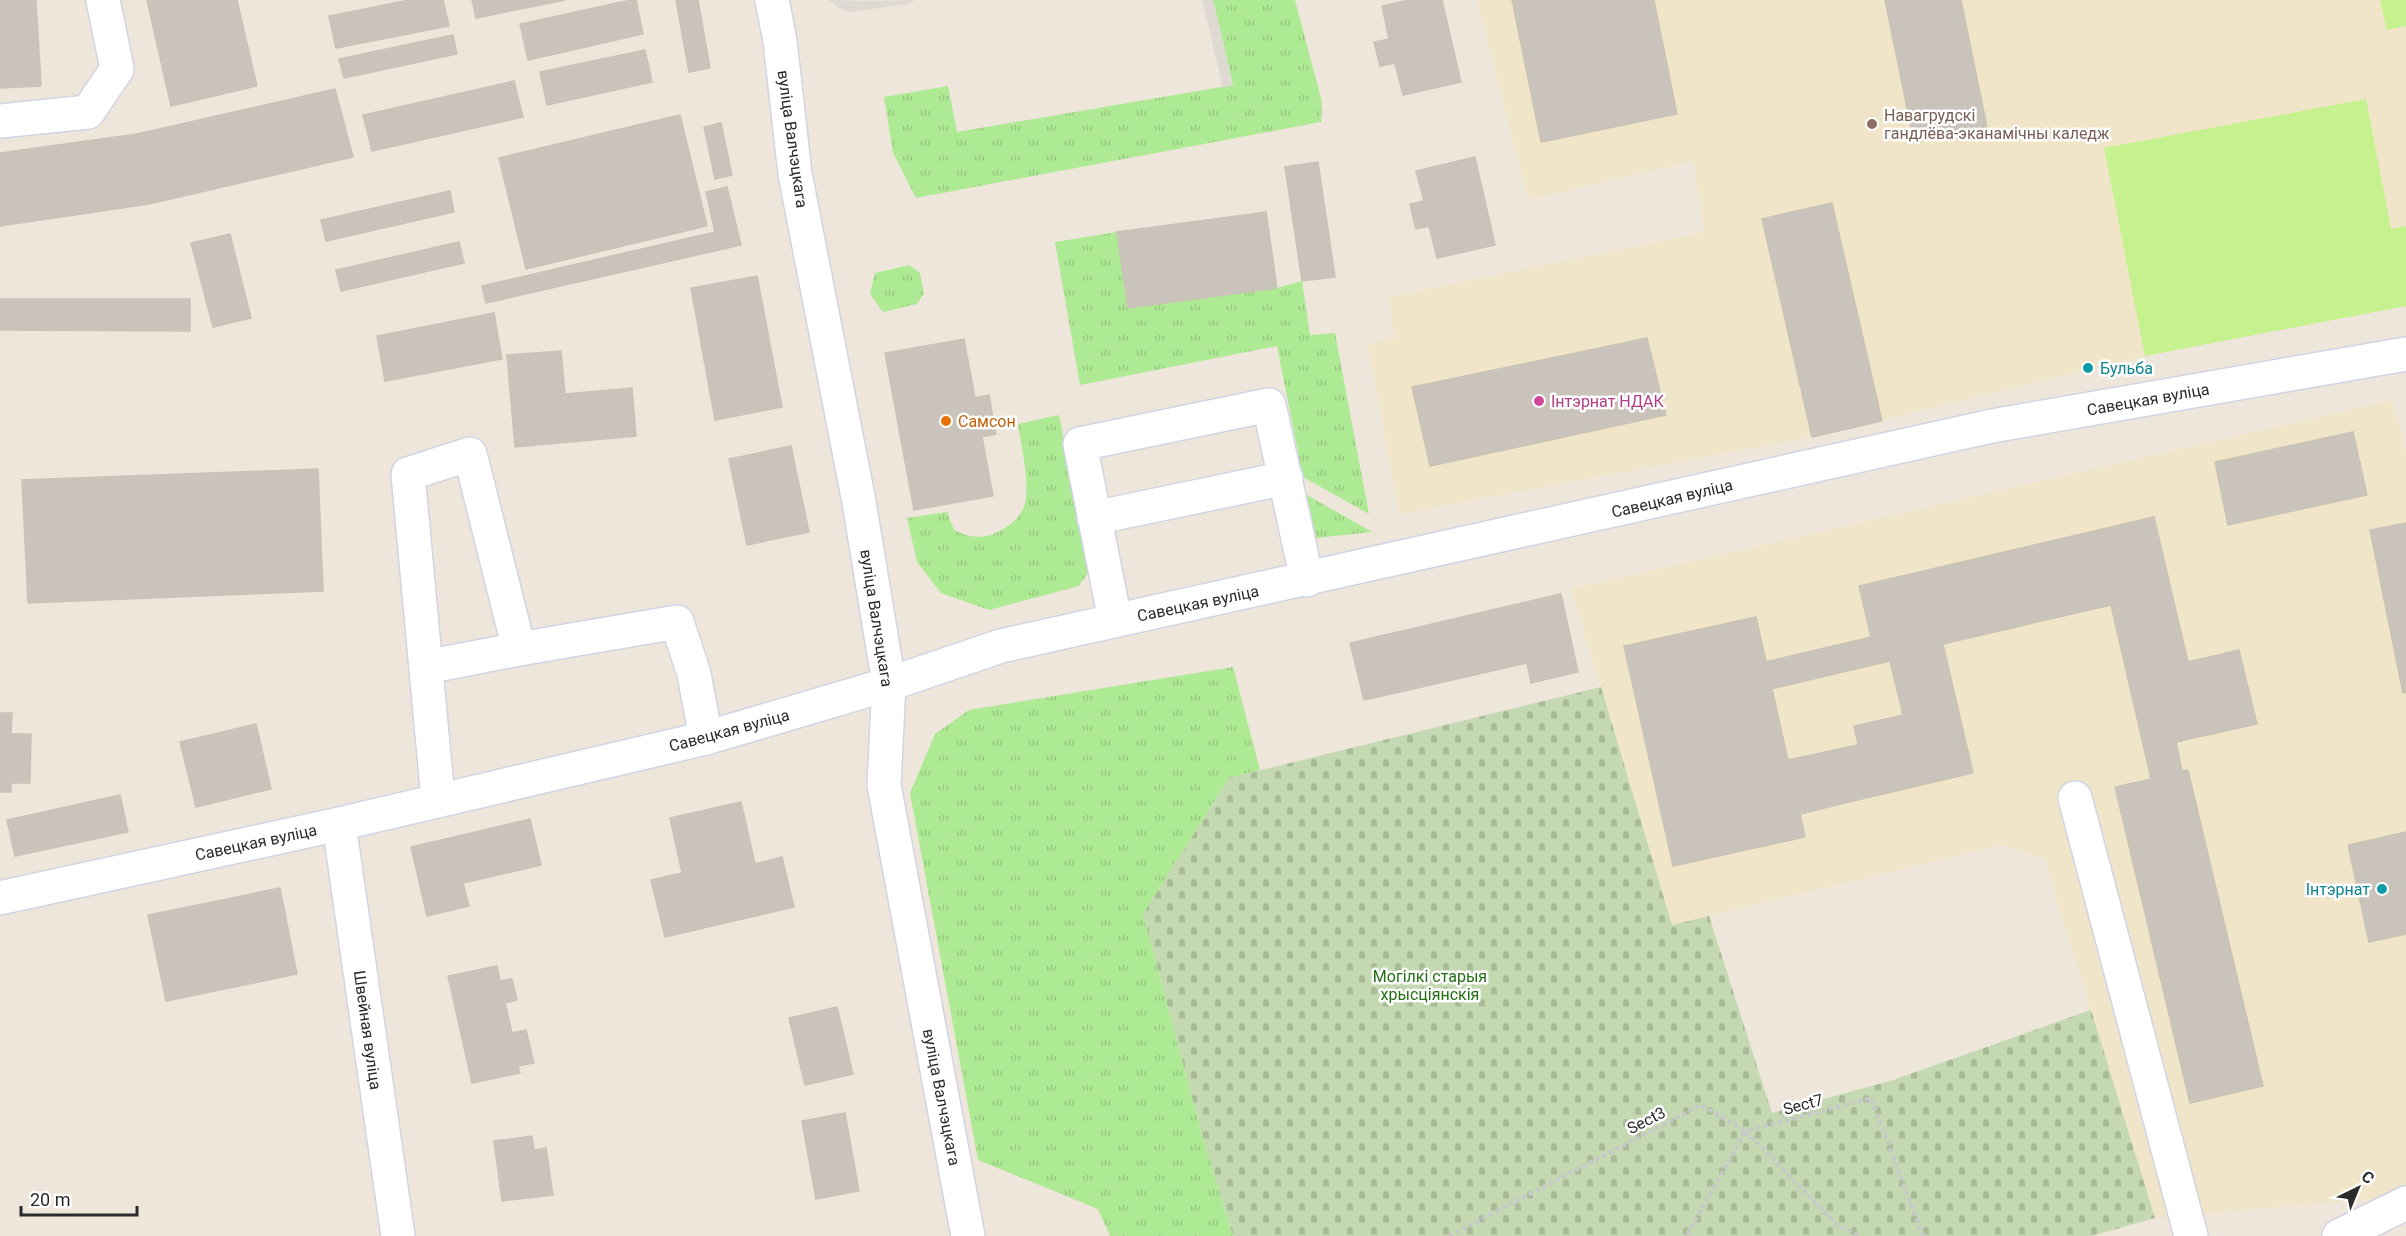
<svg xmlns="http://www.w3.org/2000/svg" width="2406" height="1236" font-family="Roboto,sans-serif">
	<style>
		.education { fill: #f1e5c9 }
		.grass { fill: url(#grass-tufts) }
		.cemetery { fill: url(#cemetery-stones) }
		.pitch { fill: #c5f28e }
		.plaza { fill: #ded9d3 }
		.building { fill: #c9c3bb; stroke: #cac3b5; stroke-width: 1.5 }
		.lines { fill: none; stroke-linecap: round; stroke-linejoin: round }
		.minor-casing { stroke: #d1d4e5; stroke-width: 36 }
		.path { stroke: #c8c8c8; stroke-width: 4; stroke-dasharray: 4.5 3; stroke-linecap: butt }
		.minor { stroke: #fff; stroke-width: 33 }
		.education-dot { fill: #8d6e63; stroke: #fff; stroke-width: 2 }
		.culture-dot { fill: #0f9aa8; stroke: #fff; stroke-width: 2 }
		.hotel-dot { fill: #d1479c; stroke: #fff; stroke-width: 2 }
		.food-dot { fill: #e8710a; stroke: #fff; stroke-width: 2 }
		.labels { text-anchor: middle; stroke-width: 5; stroke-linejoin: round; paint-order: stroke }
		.education-label { font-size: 16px; fill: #785e54; stroke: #fff; text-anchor: start }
		.street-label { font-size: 16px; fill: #2b2b2b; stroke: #fff }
		.culture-label { font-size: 16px; fill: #0d838f; stroke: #fff; text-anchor: start }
		.hotel-label { font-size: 16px; fill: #b23c85; stroke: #fff; text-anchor: start }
		.food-label { font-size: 16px; fill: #c56008; stroke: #fff; text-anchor: start }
		.park-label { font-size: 16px; fill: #246f14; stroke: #fff }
	</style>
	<defs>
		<pattern id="grass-tufts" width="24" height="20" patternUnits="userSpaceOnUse" patternTransform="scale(1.5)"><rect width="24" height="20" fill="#aee993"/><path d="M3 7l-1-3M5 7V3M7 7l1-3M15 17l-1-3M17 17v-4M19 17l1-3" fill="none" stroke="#96c87f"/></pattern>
		<pattern id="cemetery-stones" width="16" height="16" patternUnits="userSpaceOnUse" patternTransform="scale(1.5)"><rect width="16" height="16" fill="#c4d9b1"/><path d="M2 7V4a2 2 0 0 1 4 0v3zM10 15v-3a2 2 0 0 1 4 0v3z" fill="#a9ba98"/></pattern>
	</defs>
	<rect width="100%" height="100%" fill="#eee6db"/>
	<g class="education">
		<polygon points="1477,0 2406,0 2406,306 2145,356 1812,437 1399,514 1368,344 1394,338 1389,297 1704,232 1693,161 1528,200"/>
		<polygon points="2393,400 2406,452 2406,1191 2394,1197 2155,1218 2044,858 2002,845 1672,925 1571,589"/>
	</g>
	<g class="grass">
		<polygon points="1213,0 1295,0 1322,102 1321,122 916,198 893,153 884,97 948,86 957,132 1233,85"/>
		<polygon points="1117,232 1128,308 1277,288 1302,281 1310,335 1335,333 1369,514 1303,477 1277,346 1080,385 1055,242"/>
		<polygon points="909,265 920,273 924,293 917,304 883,312 870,294 875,273"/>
		<path d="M1059,415L1090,570L1079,586L989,610L941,593L917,562L907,518L947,512L954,530C969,537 982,540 998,532C1008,526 1016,522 1022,511C1033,493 1021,446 1018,424Z"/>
		<polygon points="1307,495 1372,532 1316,538"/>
		<polygon points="1233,667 1260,770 1229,778 1143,914 1204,1142 1233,1236 1110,1236 1098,1209 978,1160 910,793 935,734 969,710"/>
	</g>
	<polygon class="cemetery" points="1601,687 1672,925 1709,916 1772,1113 1890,1081 2091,1010 2155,1218 2092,1236 1233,1236 1204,1142 1143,914 1229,778"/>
	<g class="pitch">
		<polygon points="2380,0 2406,0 2406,26 2387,30"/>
		<polygon points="2366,99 2391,229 2406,226 2406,306 2145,356 2104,148"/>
	</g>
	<g class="plaza">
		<polygon points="829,0 872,1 915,0 907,4 851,12 840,9"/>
		<polygon points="1202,0 1213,0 1233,85 1223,88"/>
	</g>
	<g class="building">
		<polygon points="0,0 36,0 41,86 0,88"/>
		<polygon points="147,0 237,0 257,86 171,106"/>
		<polygon points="409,0 443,0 449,26 336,48 329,16"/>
		<polygon points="472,0 565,0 476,18"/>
		<polygon points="631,0 636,0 643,34 528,60 520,24"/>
		<polygon points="676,0 698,0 710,68 689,72"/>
		<polygon points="1409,0 1442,0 1461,82 1403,95 1395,63 1380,66 1374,42 1389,39 1382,6"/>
		<polygon points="1512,0 1654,0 1677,114 1541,142"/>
		<polygon points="1885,0 1961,0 1987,127 1914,142"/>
		<polygon points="453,35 457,54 344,78 339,59"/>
		<polygon points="645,50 652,82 547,105 540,72"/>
		<polygon points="514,81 523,117 372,151 363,115"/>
		<polygon points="335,89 353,157 149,204 0,226 0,153 137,134"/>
		<polygon points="680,115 707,226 526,269 499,158"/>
		<polygon points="721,123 732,175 715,179 704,127"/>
		<polygon points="1475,157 1495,245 1437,258 1429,226 1416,229 1414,222 1410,204 1424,201 1416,171"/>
		<polygon points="1318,162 1335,277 1302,281 1285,167"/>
		<polygon points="727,187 741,245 486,303 482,286 715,232 706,192"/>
		<polygon points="450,191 454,212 326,241 321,220"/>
		<polygon points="1832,203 1882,421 1812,437 1762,219"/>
		<polygon points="1266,212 1277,288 1128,308 1117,232"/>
		<polygon points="230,234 251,318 213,327 191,243"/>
		<polygon points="459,242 464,263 341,291 336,270"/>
		<polygon points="757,276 782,407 715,420 691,288"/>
		<polygon points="0,299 190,299 190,331 0,330"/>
		<polygon points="494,313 502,359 385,381 377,336"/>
		<polygon points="1647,338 1666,415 1430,466 1412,387"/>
		<polygon points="964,339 975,398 989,395 995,430 996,434 982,437 993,496 914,510 885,353"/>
		<polygon points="561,351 565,394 632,388 636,436 515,447 507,355"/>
		<polygon points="2353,432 2367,495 2228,525 2215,462"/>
		<polygon points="791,446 809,532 747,545 729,459"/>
		<polygon points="318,469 323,591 28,603 22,480"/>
		<polygon points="2154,517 2188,662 2239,650 2257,724 2176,742 2182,771 2188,770 2263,1086 2190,1103 2115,787 2151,779 2111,605 1943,644 1973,773 1870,797 1854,726 1903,715 1890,661 1771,689 1765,662 1871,637 1859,586"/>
		<polygon points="2406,523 2406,692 2403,693 2370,530"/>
		<polygon points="1561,594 1578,672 1531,683 1527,663 1364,700 1350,643"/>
		<polygon points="1756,617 1788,760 1858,745 1870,797 1800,814 1805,837 1673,866 1624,646"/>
		<polygon points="0,713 12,713 11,734 31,734 30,783 11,783 11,792 0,792"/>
		<polygon points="256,724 271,789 196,807 180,742"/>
		<polygon points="120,795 128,832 15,856 7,820"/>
		<polygon points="741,802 755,864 782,857 794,907 665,937 651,880 682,873 670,818"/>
		<polygon points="530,819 541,865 463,883 469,906 427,916 411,847"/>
		<polygon points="2406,832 2406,934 2369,942 2348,845"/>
		<polygon points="280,888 297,974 166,1001 148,915"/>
		<polygon points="497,966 500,981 512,979 517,1000 505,1003 512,1033 526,1030 534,1063 518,1066 520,1073 472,1083 448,976"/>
		<polygon points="837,1007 853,1074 805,1085 789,1018"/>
		<polygon points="845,1113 859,1191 816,1199 802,1121"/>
		<polygon points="532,1136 534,1150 546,1148 553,1195 502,1201 494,1141"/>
	</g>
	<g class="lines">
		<defs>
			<g id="minor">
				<polyline points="772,0 780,41 795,174 859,502 889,684 884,785 968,1236"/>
				<polyline points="0,121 88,112 117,69 103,0"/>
				<polyline points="1094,518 1286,478"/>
				<polyline points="1115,620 1080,444 1269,405 1307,580"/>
				<polyline points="426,667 519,649"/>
				<polyline points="2075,798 2191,1236"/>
				<polyline points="438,799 408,474 470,454 519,649 677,622 694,674 706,738"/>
				<polyline points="339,824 398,1236"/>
				<polyline points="0,898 339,824 706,738 889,684 1001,646 1992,426 2406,354"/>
				<polyline points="2339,1236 2406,1203"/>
			</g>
		</defs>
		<use href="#minor" class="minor-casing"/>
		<g class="path">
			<polyline points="1449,1236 1701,1105 1746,1131 1686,1236"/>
			<polyline points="1858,1236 1835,1223 1746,1131 1871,1098 1923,1236"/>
		</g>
		<use href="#minor" class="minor"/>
	</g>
	<circle class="education-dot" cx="1872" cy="124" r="6"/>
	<g class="culture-dot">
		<circle cx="2088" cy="368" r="6"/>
		<circle cx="2382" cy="889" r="6"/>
	</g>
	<circle class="hotel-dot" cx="1539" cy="401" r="6"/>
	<circle class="food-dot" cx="946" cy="421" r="6"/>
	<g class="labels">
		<g class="education-label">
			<text x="1884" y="121">Навагрудскі<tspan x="1884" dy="18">гандлёва-эканамічны каледж</tspan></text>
		</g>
		<g class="street-label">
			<text transform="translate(793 139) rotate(82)" y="6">вуліца Валчэцкага</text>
			<text transform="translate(2148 399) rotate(-10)" y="6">Савецкая вуліца</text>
			<text transform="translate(1672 498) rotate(-13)" y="6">Савецкая вуліца</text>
			<text transform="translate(1198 603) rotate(-12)" y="6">Савецкая вуліца</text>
			<text transform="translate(877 618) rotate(81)" y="6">вуліца Валчэцкага</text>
			<text transform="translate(729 730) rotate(-15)" y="6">Савецкая вуліца</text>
			<text transform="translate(256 842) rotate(-12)" y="6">Савецкая вуліца</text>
			<text transform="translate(368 1030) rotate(82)" y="6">Швейная вуліца</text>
			<text transform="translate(942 1097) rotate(79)" y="6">вуліца Валчэцкага</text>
			<text transform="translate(1803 1104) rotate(-15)" y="6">Sect7</text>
			<text transform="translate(1646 1120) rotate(-27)" y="6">Sect3</text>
		</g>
		<g class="culture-label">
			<text x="2100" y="374">Бульба</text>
			<text x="2370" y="895" text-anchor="end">Інтэрнат</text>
		</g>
		<g class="hotel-label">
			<text x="1551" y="407">Інтэрнат НДАК</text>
		</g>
		<g class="food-label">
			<text x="958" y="427">Самсон</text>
		</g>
		<g class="park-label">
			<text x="1430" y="982">Могілкі старыя<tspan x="1430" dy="18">хрысціянскія</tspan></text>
		</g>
	</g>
	<g transform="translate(2358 1188) rotate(43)" stroke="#ffffff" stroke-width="4.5" paint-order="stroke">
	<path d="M0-4.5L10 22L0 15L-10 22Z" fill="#2b2b2b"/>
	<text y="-9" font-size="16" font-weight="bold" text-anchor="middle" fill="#2b2b2b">С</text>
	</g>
	<path d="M21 1206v9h116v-9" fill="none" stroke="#2b2b2b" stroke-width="3"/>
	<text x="30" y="1206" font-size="18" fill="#2b2b2b" stroke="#ffffff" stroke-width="4.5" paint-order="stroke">20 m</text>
</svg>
